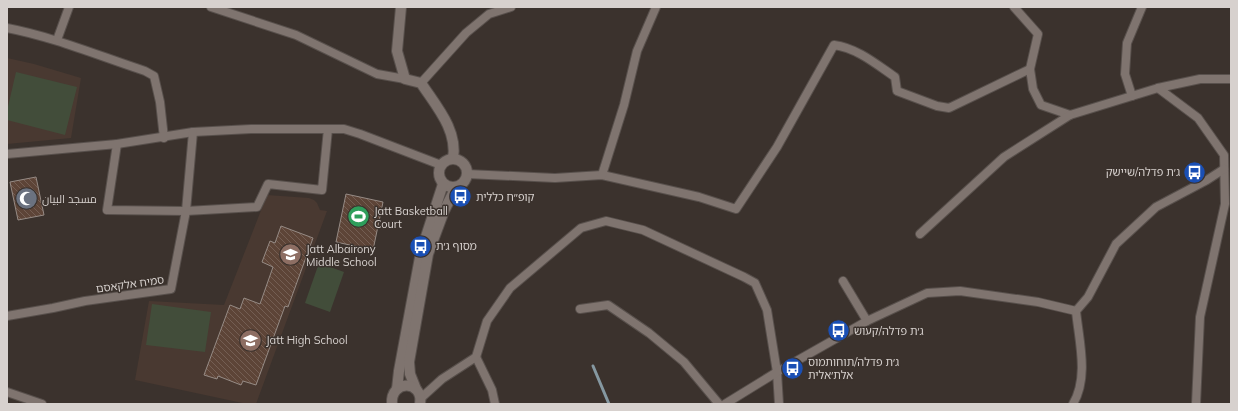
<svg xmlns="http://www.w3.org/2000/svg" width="1238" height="411" font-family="Mulish,Cairo,'Noto Sans Hebrew',sans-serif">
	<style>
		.built { fill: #493931 }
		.pitch { fill: #424d3a }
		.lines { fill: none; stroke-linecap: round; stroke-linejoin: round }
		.stream { stroke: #8598a1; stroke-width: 3 }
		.building { fill: url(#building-back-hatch); stroke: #968b85 }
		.street-casing { stroke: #58504c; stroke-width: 10 }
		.secondary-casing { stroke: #58504c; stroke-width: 12 }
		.street { stroke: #7f746f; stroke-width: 8 }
		.secondary { stroke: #7f746f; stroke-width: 10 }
		.labels { text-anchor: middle; stroke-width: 3; stroke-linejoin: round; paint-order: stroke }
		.poi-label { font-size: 11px; fill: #d7d1ce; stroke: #3b322d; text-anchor: start }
		.street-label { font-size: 11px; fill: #d7d1ce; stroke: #3b322d }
	</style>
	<defs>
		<pattern id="building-back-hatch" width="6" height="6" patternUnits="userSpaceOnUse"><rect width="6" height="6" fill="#5d4437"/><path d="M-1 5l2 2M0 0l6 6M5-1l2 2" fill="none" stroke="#745e53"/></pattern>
	</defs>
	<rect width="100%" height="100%" fill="#3b322d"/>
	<g class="built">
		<polygon points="7,58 34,64 81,78 71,138 7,144"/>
		<polygon points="267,195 309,198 314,200 317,203 320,210 327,211 256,404 247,404 135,380 149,301 224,305"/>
	</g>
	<g class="pitch">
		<polygon points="16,72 77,87 65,135 7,120 7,111"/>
		<polygon points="319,263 344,272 330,312 305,303"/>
		<polygon points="152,304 211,312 205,352 146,345"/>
	</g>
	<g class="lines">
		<polyline class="stream" points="593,366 609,404"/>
	</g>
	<g class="building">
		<polygon points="36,177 44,215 18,220 10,182"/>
		<polygon points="346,194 383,202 373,250 336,242"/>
		<polygon points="281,226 313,238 288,307 285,306 256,385 243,381 241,385 218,376 217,379 204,375 230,305 240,309 244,298 260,304 273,267 262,262 270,241 275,243"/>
	</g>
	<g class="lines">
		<defs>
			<g id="street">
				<polyline points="211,7 296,35 377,74 405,79"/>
				<polyline points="1014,7 1038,34 1030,69 1033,89 1041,105 1070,115 1158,88 1200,79 1231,79"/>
				<path d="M7,28C54,37 99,56 145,71L154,76L160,102L164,138"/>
				<polyline points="57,40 69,7"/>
				<polyline points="421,83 466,33 489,14 511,7"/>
				<polyline points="1158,88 1198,118 1224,155 1225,204 1200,317 1196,404"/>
				<polyline points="1132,96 1125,74 1127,43 1142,7"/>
				<polyline points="117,144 107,210 186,211 257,207 268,184 322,190 328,129"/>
				<polyline points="7,154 117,144 193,132 251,129 344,129 360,134 441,165"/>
				<path d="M467,174L555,178L602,175L699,197L736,209L777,147L834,45C857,48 876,64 895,77L897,91L937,106L949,108L1030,69"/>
				<polyline points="602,175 624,105 637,51 656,7"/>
				<polyline points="920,234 1004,157 1070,115"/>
				<polyline points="843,281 867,321 927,293 960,291 1038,302 1076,311"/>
				<polyline points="580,309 608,305 649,333 684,362 719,404"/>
				<polyline points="7,316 53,308 85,301 171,289 186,211 193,132"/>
				<polyline points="476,357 492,390 495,404"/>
				<polyline points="7,392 42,404"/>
				<polyline points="421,398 442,379 476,357 487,321 510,288 581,228 606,221 643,230 744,277 755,283 767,310 777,372 779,404"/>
				<polyline points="725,404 777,372 867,321"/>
				<path d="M1073,404C1089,377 1079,341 1076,311L1088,297L1116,244L1156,207L1207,180L1224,169"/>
			</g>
			<g id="secondary">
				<path d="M401,7L397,51L405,79L421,83C436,106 458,130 453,159"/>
				<circle cx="453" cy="173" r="14"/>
				<polyline points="397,389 399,371 421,252 443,184"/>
				<polyline points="416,389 410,374 409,362 428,254 444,211 456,187"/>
				<path d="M392,404C390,379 424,380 420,404"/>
			</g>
		</defs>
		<use href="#street" class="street-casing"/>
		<use href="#secondary" class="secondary-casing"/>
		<use href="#street" class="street"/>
		<use href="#secondary" class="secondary"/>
	</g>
	<defs>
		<symbol id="bus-disc" viewBox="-11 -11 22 22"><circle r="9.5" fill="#1a4fb4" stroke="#3b322d"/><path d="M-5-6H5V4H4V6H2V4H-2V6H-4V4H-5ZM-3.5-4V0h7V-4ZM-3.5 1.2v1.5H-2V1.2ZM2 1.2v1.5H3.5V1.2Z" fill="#fff"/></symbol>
		<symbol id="mosque-disc" viewBox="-11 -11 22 22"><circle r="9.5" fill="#6b7280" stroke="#3b322d"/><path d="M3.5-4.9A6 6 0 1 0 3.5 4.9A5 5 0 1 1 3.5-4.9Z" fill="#fff"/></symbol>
		<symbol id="stadium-disc" viewBox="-11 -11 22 22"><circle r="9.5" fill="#2e9e5b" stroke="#3b322d"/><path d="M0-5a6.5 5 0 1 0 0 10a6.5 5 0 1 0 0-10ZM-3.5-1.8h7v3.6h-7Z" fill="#fff"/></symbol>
		<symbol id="school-disc" viewBox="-11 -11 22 22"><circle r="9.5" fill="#8d6e63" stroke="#3b322d"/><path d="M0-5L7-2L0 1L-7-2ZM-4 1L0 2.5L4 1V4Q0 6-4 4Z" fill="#fff"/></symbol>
	</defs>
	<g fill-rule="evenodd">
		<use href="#bus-disc" x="1182" y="160" width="25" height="25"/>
		<use href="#bus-disc" x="448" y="184" width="25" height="25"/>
		<use href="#mosque-disc" x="14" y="186" width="25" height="25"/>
		<use href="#stadium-disc" x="346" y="204" width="25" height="25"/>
		<use href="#bus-disc" x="408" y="234" width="25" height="25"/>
		<use href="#school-disc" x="278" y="242" width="25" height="25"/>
		<use href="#bus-disc" x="826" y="318" width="25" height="25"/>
		<use href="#school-disc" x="238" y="328" width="25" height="25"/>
		<use href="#bus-disc" x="780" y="356" width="25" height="25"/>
	</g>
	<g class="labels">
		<g class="poi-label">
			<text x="1180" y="176" text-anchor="end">ג׳ת פדלה/שיישק</text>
			<text x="476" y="201">קופ״ח כללית</text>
			<text x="42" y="203">مسجد البيان</text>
			<text x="374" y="215">Jatt Basketball<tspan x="374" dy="13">Court</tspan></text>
			<text x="436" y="250">מסוף ג׳ת</text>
			<text x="306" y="253">Jatt Albairony<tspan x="306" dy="13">Middle School</tspan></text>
			<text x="854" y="335">ג׳ת פדלה/קעוש</text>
			<text x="266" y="344">Jatt High School</text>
			<text x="808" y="366">ג׳ת פדלה/תוחותמוס<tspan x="808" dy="13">אלת׳אלית</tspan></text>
		</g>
		<g class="street-label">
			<text transform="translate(130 284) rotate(-8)" y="4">סמיח אלקאסם</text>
		</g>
	</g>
	<rect width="1238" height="411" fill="none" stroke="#d7d1ce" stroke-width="16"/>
</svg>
